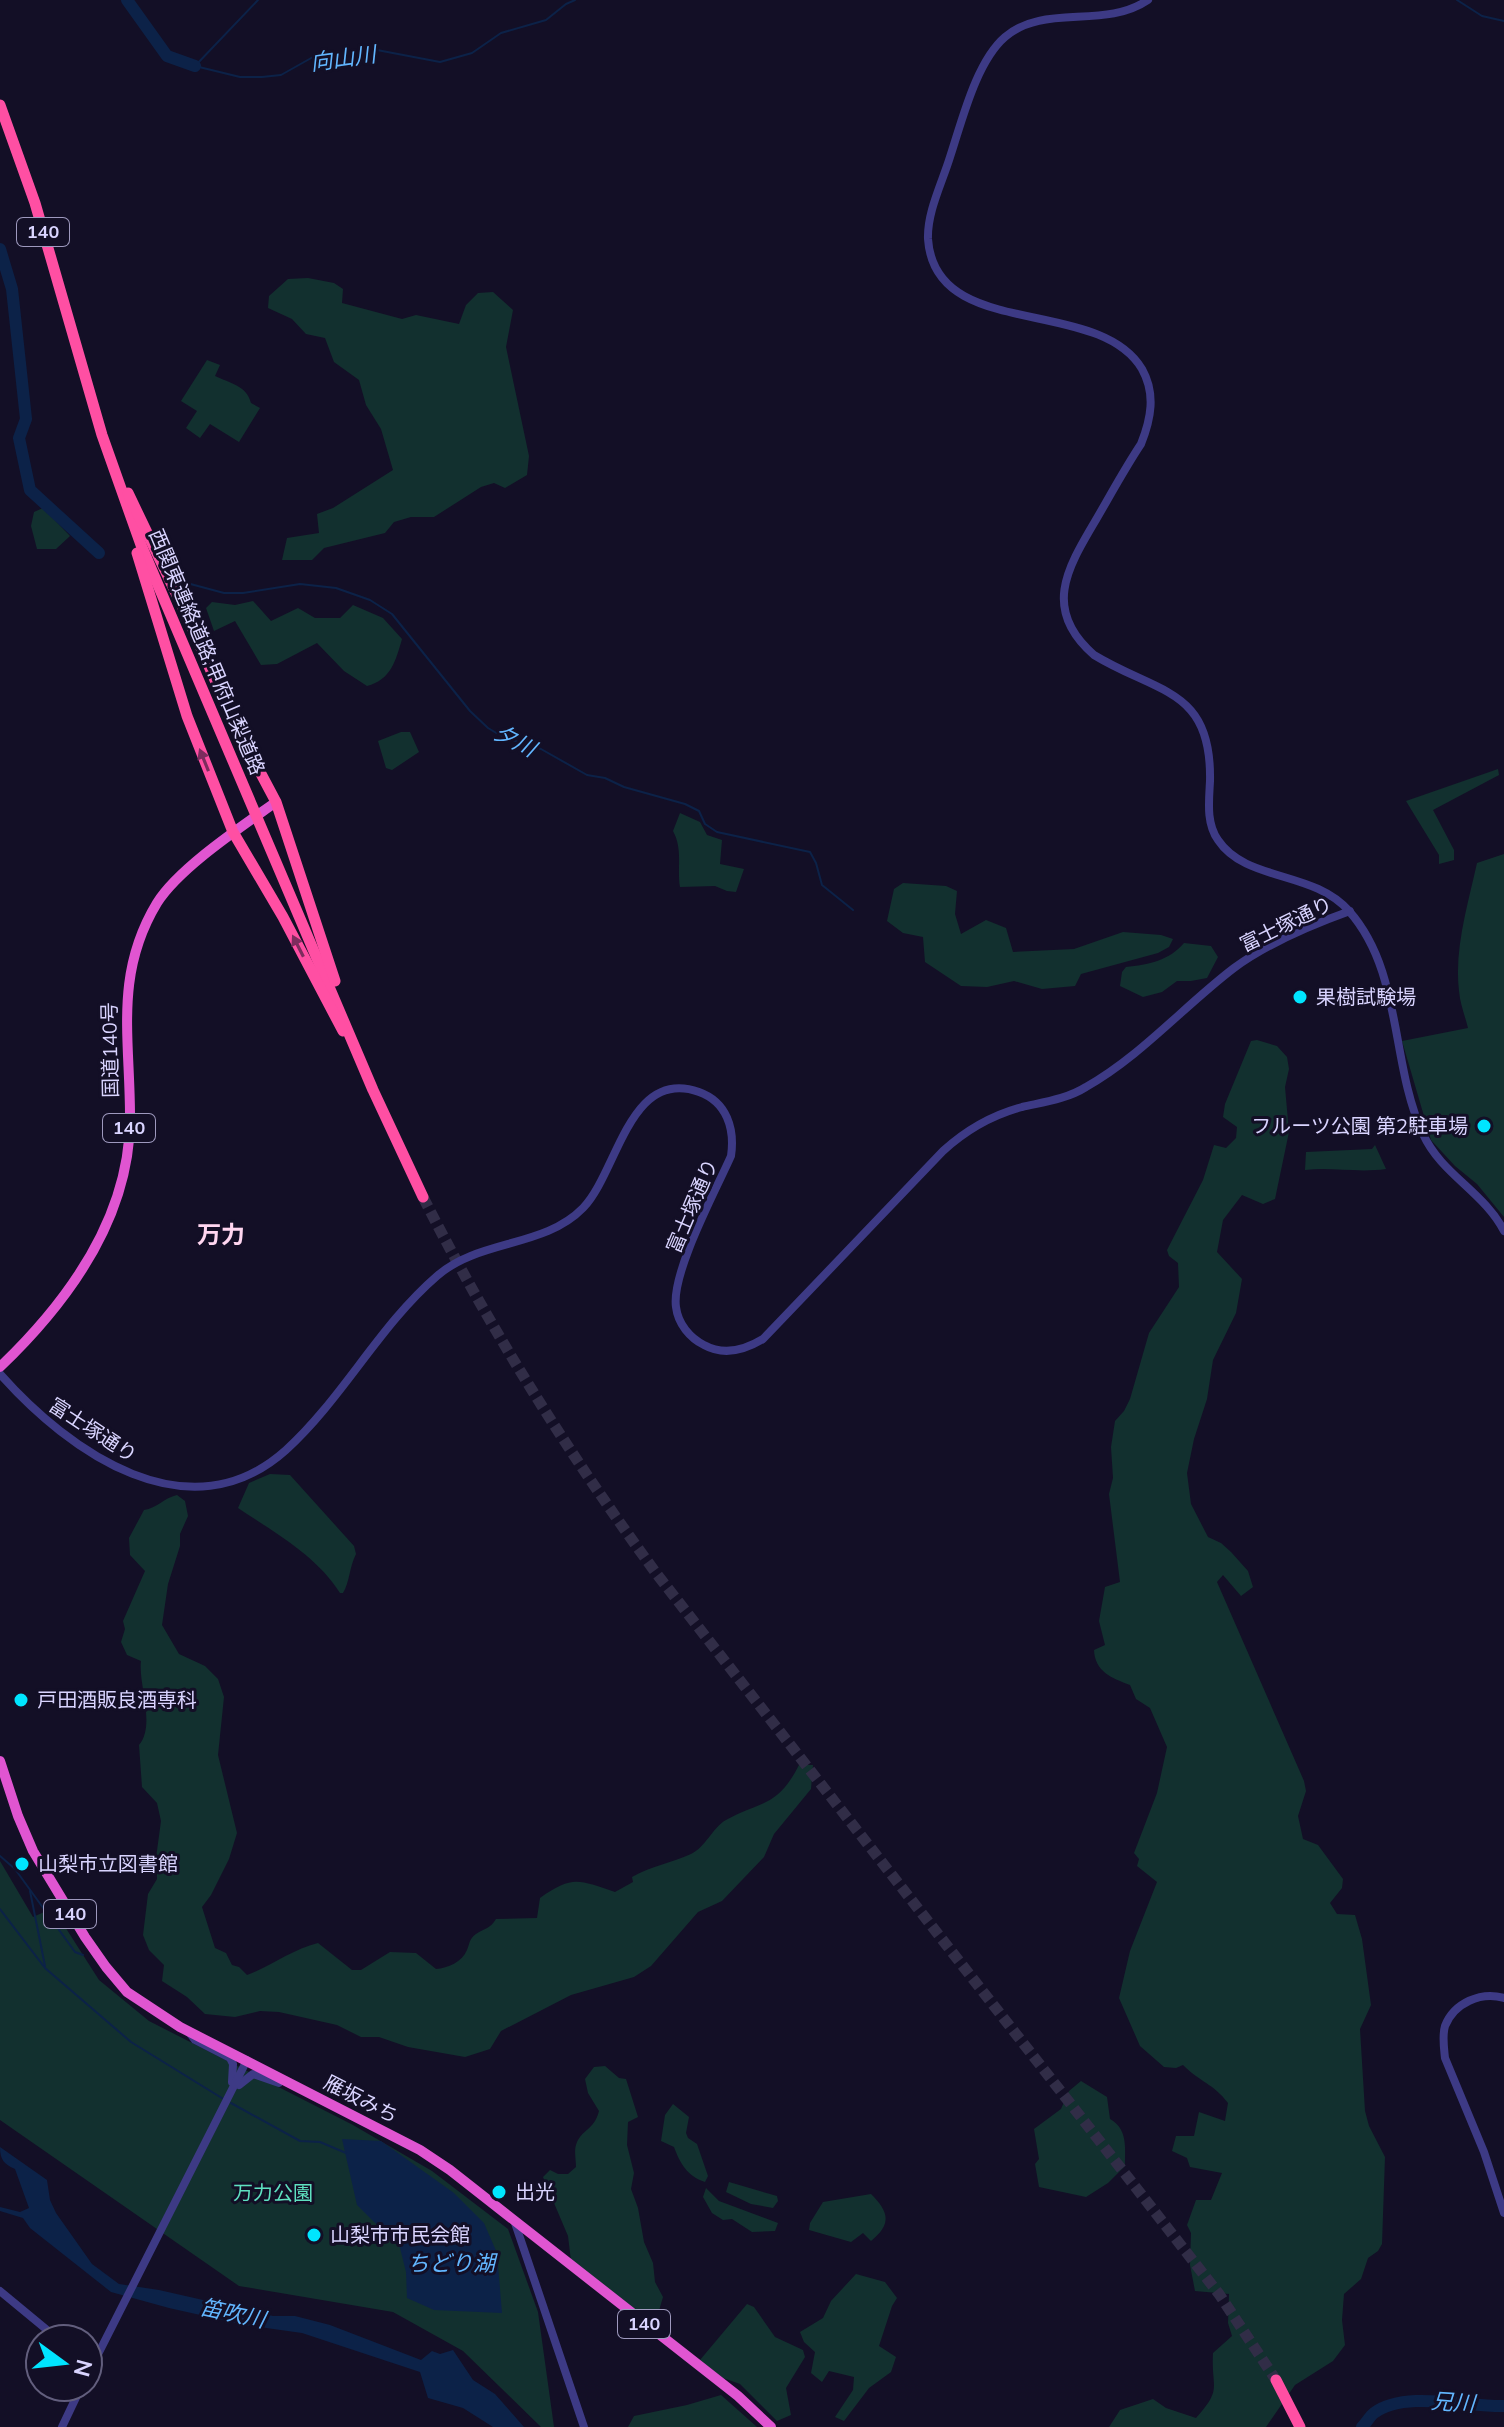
<svg xmlns="http://www.w3.org/2000/svg" width="1504" height="2427" font-family="Mulish,'Noto Sans JP',sans-serif">
	<style>
		.green { fill: #12302f }
		.water { fill: #0c2248 }
		.lines { fill: none; stroke-linecap: round; stroke-linejoin: round }
		.stream { stroke: #0c2248; stroke-width: 2 }
		.river { stroke: #0c2248; stroke-width: 12 }
		.motorway-tunnel { stroke: #312d47; stroke-width: 11; stroke-dasharray: 11 5.5; stroke-linecap: butt }
		.tertiary { stroke: #3d3a85; stroke-width: 8 }
		.trunk { stroke: #e055d1; stroke-width: 10 }
		.motorway { stroke: #ff4fa3; stroke-width: 11 }
		.oneway { fill: #7d2c5e }
		.poi-dot { fill: #00e5ff; stroke: #130f26; stroke-width: 3 }
		.labels { text-anchor: middle; stroke-width: 6; stroke-linejoin: round; paint-order: stroke }
		.shield { fill: #130f26; stroke: #9e99be; stroke-width: 2 }
		.shield-label { font-size: 18px; font-weight: bold; fill: #d9d4ff }
		.street-label { font-size: 20px; fill: #d9d4ff; stroke: #130f26 }
		.poi-label { font-size: 20px; fill: #d9d4ff; stroke: #130f26; text-anchor: start }
		.park-label { font-size: 20px; fill: #5fe0c0; stroke: #130f26 }
		.water-label { font-size: 22px; font-style: italic; fill: #62b6ff; stroke: #130f26 }
		.quarter-label { font-size: 24px; font-weight: bold; fill: #ffd6f0; stroke: #130f26 }
	</style>
	<rect width="100%" height="100%" fill="#130f26"/>
	<g class="green">
		<polygon points="308,278 334,283 343,289 342,303 402,319 416,315 459,324 466,305 478,293 493,292 513,310 506,347 529,456 527,475 505,488 494,483 481,487 434,517 411,517 394,522 385,533 324,548 312,560 282,560 287,538 319,533 317,514 333,508 393,470 381,429 366,405 359,380 334,362 325,338 306,334 292,319 268,308 269,296 288,279"/>
		<path d="M207,360L220,365L215,376C230,383 247,386 251,403L260,408L239,442L210,424L200,438L186,428L197,411L181,401Z"/>
		<polygon points="43,508 70,536 56,549 37,549 31,526 34,512"/>
		<path d="M253,601L271,621L298,608L315,618H340L353,605L383,618L402,639C396,660 391,680 367,686L344,671L317,643L277,664L261,665L235,621L214,631L206,608L212,602L235,605Z"/>
		<polygon points="401,732 410,732 419,752 392,770 386,768 378,741"/>
		<polygon points="1498,769 1499,775 1433,810 1454,850 1454,860 1439,864 1439,855 1406,801"/>
		<path d="M680,813L700,822L707,835L722,840L720,864L744,869L736,892L727,891L715,886L680,887C677,868 683,849 673,831Z"/>
		<path d="M1504,854V1217L1477,1184L1455,1166L1431,1140L1402,1041L1468,1028C1465,1016 1460,1003 1459,991C1454,949 1468,904 1477,863Z"/>
		<polygon points="903,883 946,886 957,891 955,914 961,934 986,920 1006,928 1013,952 1074,949 1123,932 1161,935 1173,939 1169,947 1158,953 1081,974 1075,986 1042,989 1014,981 987,987 961,986 925,962 923,937 903,933 887,921 894,889"/>
		<path d="M1184,943L1211,946L1218,957L1207,978L1191,981H1177L1162,992L1143,997L1120,986L1122,972L1126,967C1148,965 1170,960 1184,943Z"/>
		<path d="M1257,1040L1277,1046L1287,1057L1289,1069L1285,1087L1289,1132L1275,1199L1263,1204L1242,1195L1223,1220L1217,1252L1242,1279L1236,1313L1213,1360L1207,1399L1194,1439L1187,1473L1191,1504L1208,1537L1221,1543L1231,1552L1248,1571L1253,1587L1241,1596L1223,1575L1217,1582L1304,1781L1306,1791L1298,1816L1303,1839L1318,1845L1343,1879L1342,1888L1330,1903L1337,1914L1355,1915L1362,1939L1371,2005L1360,2029L1365,2111L1369,2126L1385,2157L1382,2244L1378,2251L1368,2258L1361,2279L1344,2294L1342,2320L1345,2345L1333,2361L1295,2385L1266,2427H1109L1120,2410L1153,2399L1166,2408L1196,2418C1223,2388 1211,2389 1213,2353L1232,2336L1228,2323L1229,2294L1195,2291L1190,2265L1191,2233L1187,2225L1196,2200H1211L1222,2173L1190,2167L1187,2158L1172,2151L1176,2136H1194L1199,2112L1225,2121L1228,2103C1214,2084 1200,2082 1183,2065L1176,2068L1164,2067L1140,2046L1119,1998L1130,1951L1157,1882L1137,1866L1139,1859L1134,1853L1157,1793L1167,1747L1150,1708L1136,1699L1130,1685C1112,1678 1095,1672 1094,1650L1105,1645L1099,1621L1105,1587L1120,1582L1109,1494L1113,1478L1111,1447L1115,1421L1124,1411L1130,1399L1149,1333L1179,1287L1178,1263L1169,1256L1167,1250L1203,1180L1214,1145L1226,1148L1236,1138L1237,1127L1223,1117L1225,1104L1251,1041Z"/>
		<path d="M1375,1145L1386,1169C1358,1173 1332,1167 1305,1170L1306,1152L1372,1149Z"/>
		<path d="M270,1474L290,1475L354,1546L356,1554C349,1568 350,1581 343,1593H340C316,1555 275,1533 238,1508L249,1483Z"/>
		<path d="M177,1495L185,1501L188,1516L180,1534V1546L168,1584L162,1625L179,1654L205,1666L218,1679L224,1697L218,1755L237,1833L229,1859L211,1895L202,1907L215,1948L226,1953L232,1965L239,1967L247,1975C271,1966 293,1949 318,1943L352,1970H361L390,1952L416,1953L436,1969C448,1968 462,1962 467,1950C470,1943 469,1939 476,1934C485,1928 490,1929 496,1919L537,1918L540,1898C573,1875 578,1880 615,1892L633,1882L632,1877C651,1866 672,1863 691,1854C706,1847 712,1828 726,1820C762,1800 777,1808 799,1765H813L811,1789L774,1834L764,1857L722,1901L698,1912L651,1966L634,1977L571,1995L501,2031L490,2049L465,2057L408,2047L379,2037H361L337,2025L279,2012L260,2011L235,2017L205,2014L187,1997L162,1981L164,1965L149,1950L143,1935L148,1894L157,1879L156,1858L161,1821L157,1803L142,1787L139,1745C156,1725 138,1684 141,1661L127,1655L121,1642L125,1629L123,1621L145,1571L130,1555L129,1538L144,1510C157,1508 164,1498 177,1495Z"/>
		<polygon points="0,1861 33,1917 53,1908 99,1980 149,2021 353,2125 432,2171 508,2229 538,2312 554,2427 541,2427 463,2351 393,2312 239,2286 0,2120"/>
		<path d="M605,2066L619,2078L626,2079L638,2117L628,2122L627,2145L634,2173L631,2189L638,2208L644,2242L653,2263L655,2282L663,2297L658,2314L645,2315L635,2310L571,2261L568,2236L543,2177L550,2170L558,2174H568L576,2167C576,2160 574,2151 576,2145C581,2129 594,2131 599,2111L588,2093L585,2079L594,2067Z"/>
		<path d="M1081,2081L1107,2097L1110,2119C1128,2129 1125,2148 1125,2166L1108,2183L1086,2197L1039,2187L1035,2164L1039,2159L1034,2129L1061,2109L1069,2091Z"/>
		<path d="M673,2104L689,2117L686,2133L688,2138L697,2144L708,2176L705,2182C687,2176 680,2163 674,2147L661,2141L665,2115Z"/>
		<polygon points="729,2182 777,2196 778,2201 773,2208 751,2204 726,2192"/>
		<polygon points="706,2188 719,2201 778,2223 775,2231 752,2232 732,2219 723,2220 712,2213 703,2197"/>
		<path d="M871,2194C889,2212 892,2224 871,2241L863,2233L851,2242L809,2230L810,2223L823,2202Z"/>
		<polygon points="856,2274 885,2282 897,2298 892,2306 879,2346 896,2357 891,2372 869,2388 844,2421 835,2417 853,2390 854,2377 829,2371 822,2382 811,2373 815,2352 804,2342 800,2332 823,2318 831,2301"/>
		<polygon points="747,2304 754,2307 775,2337 803,2350 805,2357 786,2388 791,2415 777,2421 740,2384 723,2378 700,2360"/>
		<polygon points="721,2395 757,2427 628,2427 634,2416 687,2405"/>
	</g>
	<g class="water">
		<polygon points="342,2139 381,2141 454,2193 484,2223 497,2253 502,2313 434,2310 407,2298 406,2272 400,2248 357,2205"/>
		<path d="M0,2147L47,2180L50,2200L56,2213L92,2264L119,2284L159,2290L273,2316H295L330,2325L421,2360L432,2351L440,2354L453,2350L473,2380L495,2394L524,2427H493L463,2408L428,2398L420,2372L302,2333L245,2325L169,2308L111,2292L30,2228L23,2218L0,2211V2207L20,2212L29,2208L15,2169C4,2164 0,2160 0,2147Z"/>
	</g>
	<g class="lines">
		<g class="stream">
			<polyline points="258,0 195,66 240,77 262,77 281,75 313,57 351,59 377,50 440,62 472,53 501,33 546,20 566,4 575,0"/>
			<polyline points="1457,0 1482,16 1504,21"/>
			<polyline points="183,582 224,593 243,593 300,584 336,588 370,600 392,614 470,711 488,728 503,737 541,749 587,775 605,778 624,787 685,804 699,811 705,824 717,832 810,852 816,863 822,885 853,910"/>
			<polyline points="0,1856 15,1869 75,1952 83,1955"/>
			<polyline points="30,1891 45,1966"/>
			<polyline points="0,1909 45,1968 131,2042 225,2100"/>
			<polyline points="231,2103 300,2141 320,2142 346,2153"/>
		</g>
		<g class="river">
			<polyline points="127,0 167,56 195,66"/>
			<polyline points="0,249 12,289 26,419 19,438 30,490 99,553"/>
			<path d="M1362,2427C1366,2423 1370,2416 1374,2413C1405,2390 1467,2407 1504,2406"/>
		</g>
		<path class="motorway-tunnel" d="M423,1197C490,1329 568,1453 656,1573L1219,2294L1276,2380"/>
		<g class="tertiary">
			<path d="M1148,0C1104,30 1044,3 1005,37C976,62 962,121 950,157C942,183 927,212 928,239C935,342 1098,295 1142,369C1156,394 1151,419 1141,444C1125,468 1111,494 1097,518C1068,567 1041,609 1094,655C1158,694 1212,688 1210,781C1209,801 1206,823 1218,840C1246,882 1313,870 1349,911C1403,972 1390,1063 1423,1134C1441,1174 1484,1192 1504,1231"/>
			<path d="M0,1374C69,1452 189,1537 286,1450C343,1398 379,1326 437,1276C479,1239 544,1248 583,1208C618,1172 629,1067 699,1092C727,1102 735,1129 731,1156C716,1190 671,1273 676,1307C678,1324 690,1338 704,1345C724,1356 745,1350 763,1339L943,1151C966,1130 992,1115 1022,1107C1044,1102 1067,1099 1086,1087C1141,1056 1184,1006 1234,968C1268,943 1311,925 1350,911"/>
			<path d="M1504,1998C1481,1991 1454,2003 1445,2026C1442,2036 1444,2048 1445,2058L1484,2152L1504,2213"/>
			<polyline points="189,2032 195,2040 230,2058 233,2064 232,2082"/>
			<polyline points="239,2085 253,2074 279,2083"/>
			<polyline points="515,2223 584,2427"/>
			<polyline points="0,2291 58,2339"/>
			<polyline points="88,2374 247,2060"/>
			<polyline points="62,2427 81,2387"/>
		</g>
		<g class="trunk">
			<path d="M0,1367C69,1301 131,1215 130,1116C130,1038 114,974 157,903C179,868 241,827 276,802"/>
			<polyline points="0,1761 18,1816 33,1851 85,1937 106,1967 127,1992 180,2027 420,2150 450,2170 738,2396 771,2427"/>
		</g>
		<g class="motorway">
			<polyline points="0,105 35,203 102,435 141,545 373,1090 423,1197"/>
			<polyline points="128,493 187,616 233,721 276,802 335,981"/>
			<polyline points="137,553 187,716 233,832 283,917 343,1031"/>
			<polyline points="1276,2380 1300,2427"/>
		</g>
	</g>
	<defs><path id="oneway-solid" d="M-6-.8H1V-3.2L6.5 0L1 3.2V.8H-6Z" transform="scale(2)"/></defs>
	<g class="oneway">
		<use href="#oneway-solid" transform="translate(204 760) rotate(-112)"/>
		<use href="#oneway-solid" transform="translate(298 946) rotate(-117)"/>
	</g>
	<g class="poi-dot">
		<circle cx="1300" cy="997" r="8"/>
		<circle cx="1484" cy="1126" r="8"/>
		<circle cx="21" cy="1700" r="8"/>
		<circle cx="22" cy="1864" r="8"/>
		<circle cx="499" cy="2192" r="8"/>
		<circle cx="314" cy="2235" r="8"/>
	</g>
	<g class="labels">
		<g class="shield">
			<rect x="17" y="218" width="52" height="28" rx="6"/>
			<rect x="103" y="1114" width="52" height="28" rx="6"/>
			<rect x="44" y="1900" width="52" height="28" rx="6"/>
			<rect x="618" y="2310" width="52" height="28" rx="6"/>
		</g>
		<g class="shield-label">
			<text x="43" y="238">140</text>
			<text x="129" y="1134">140</text>
			<text x="70" y="1920">140</text>
			<text x="644" y="2330">140</text>
		</g>
		<g class="street-label">
			<text transform="translate(207 652) rotate(67)" y="7">西関東連絡道路;甲府山梨道路</text>
			<text transform="translate(1286 924) rotate(-26)" y="7">富士塚通り</text>
			<text transform="translate(110 1050) rotate(-91)" y="7">国道140号</text>
			<text transform="translate(692 1206) rotate(-67)" y="7">富士塚通り</text>
			<text transform="translate(93 1430) rotate(33)" y="7">富士塚通り</text>
			<text transform="translate(361 2099) rotate(27)" y="7">雁坂みち</text>
		</g>
		<g class="poi-label">
			<text x="1316" y="1004">果樹試験場</text>
			<text x="1468" y="1133" text-anchor="end">フルーツ公園 第2駐車場</text>
			<text x="37" y="1707">戸田酒販良酒専科</text>
			<text x="38" y="1871">山梨市立図書館</text>
			<text x="515" y="2199">出光</text>
			<text x="330" y="2242">山梨市市民会館</text>
		</g>
		<g class="park-label">
			<text x="273" y="2200">万力公園</text>
		</g>
		<g class="water-label">
			<text transform="translate(343 58) rotate(-8)" y="8">向山川</text>
			<text transform="translate(515 740) rotate(27)" y="8">夕川</text>
			<text x="451" y="2271">ちどり湖</text>
			<text transform="translate(233 2313) rotate(12)" y="8">笛吹川</text>
			<text transform="translate(1453 2402) rotate(4)" y="8">兄川</text>
		</g>
		<g class="quarter-label">
			<text x="221" y="1243">万力</text>
		</g>
	</g>
	<g transform="translate(64 2363) rotate(105)"><circle r="38" fill="#130f26" stroke="#625e7d" stroke-width="2"/>
	<path d="M0-6L14 30L0 20L-14 30Z" fill="#00e5ff"/>
	<text y="-12" font-size="22" font-weight="bold" text-anchor="middle" fill="#d9d4ff">N</text>
	</g>
</svg>
